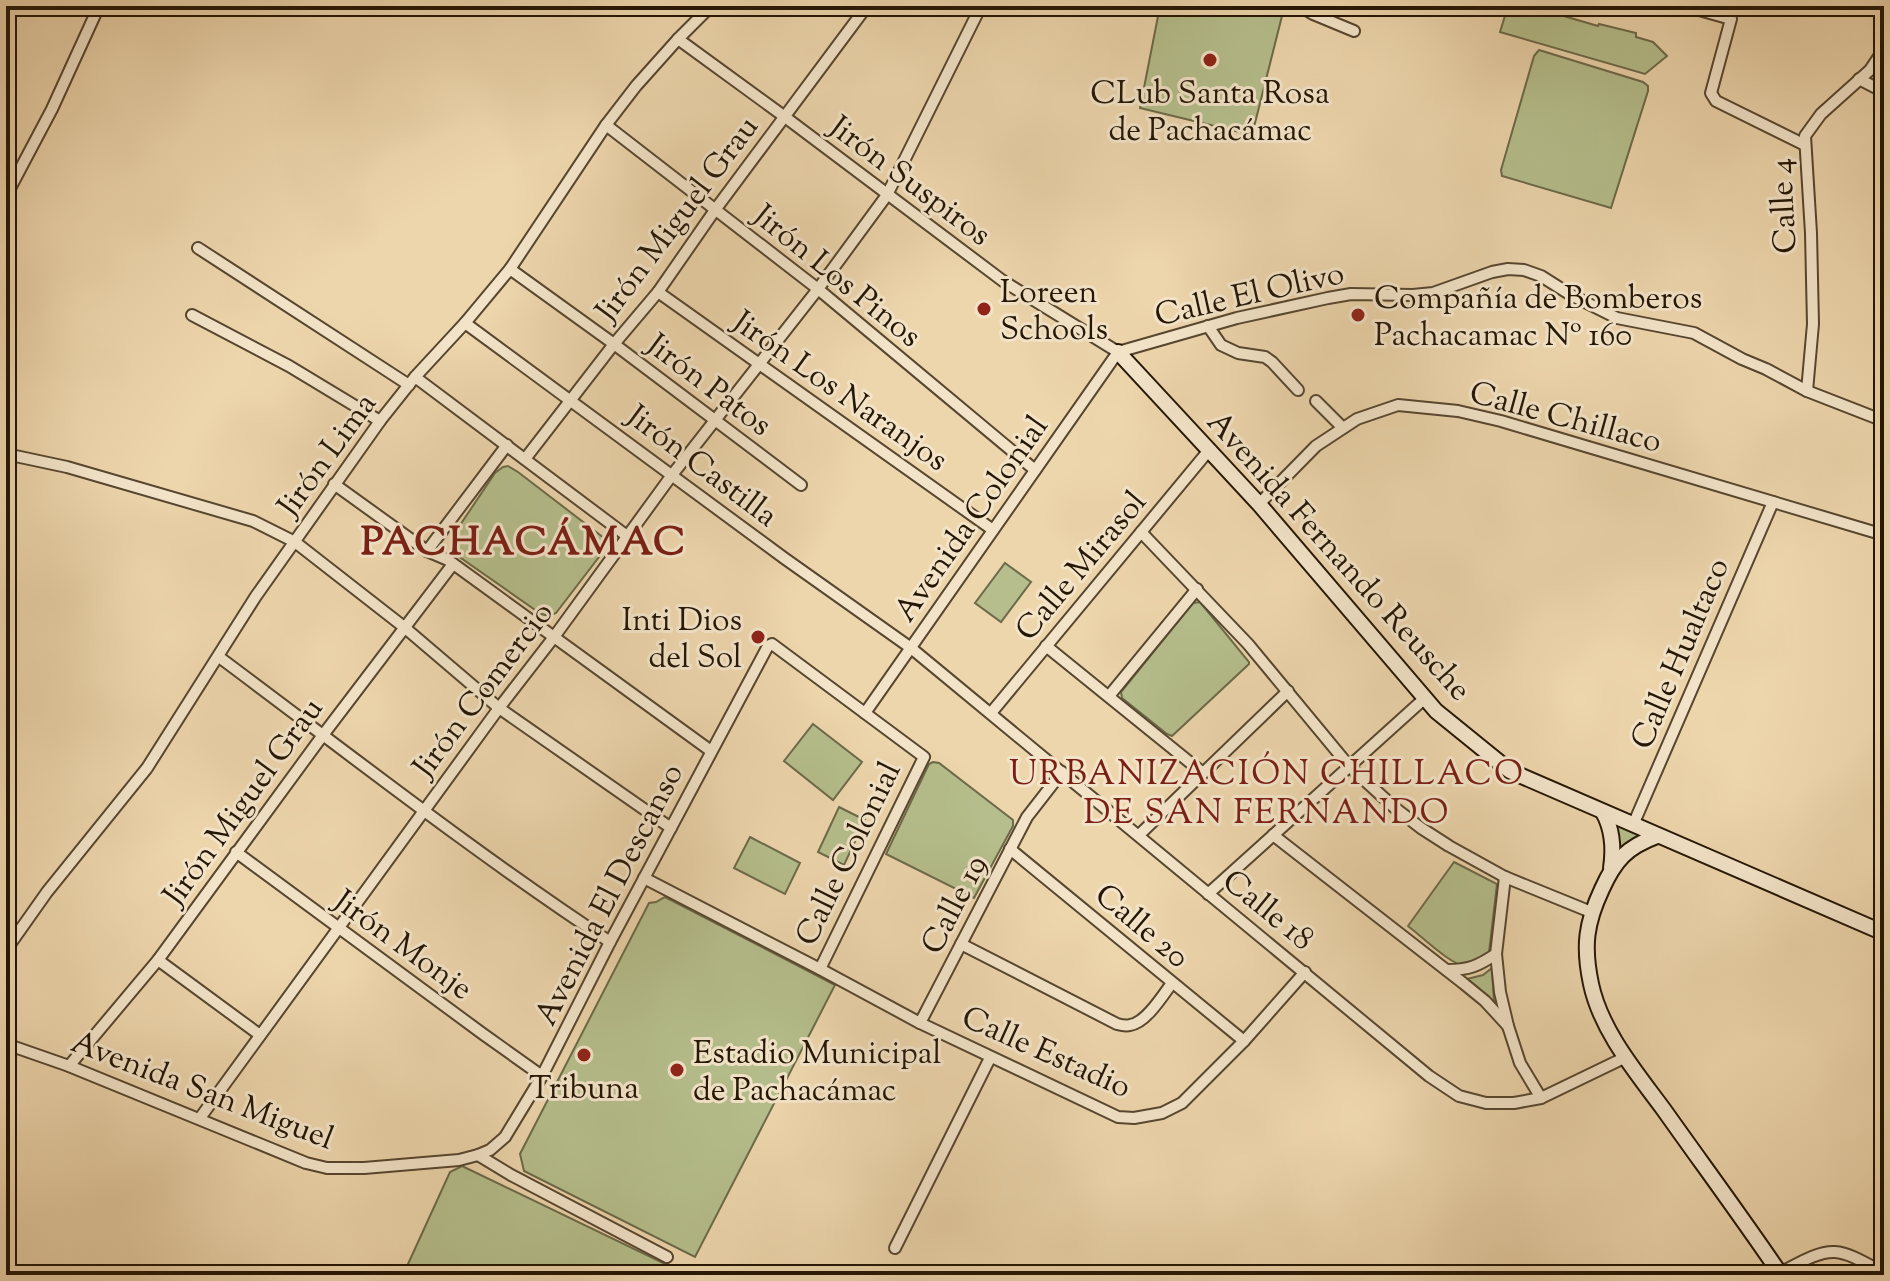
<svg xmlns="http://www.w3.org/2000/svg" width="1890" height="1281" font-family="'Sorts Mill Goudy',serif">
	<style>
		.green { fill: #b5be8c; stroke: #6c6a48; stroke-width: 2 }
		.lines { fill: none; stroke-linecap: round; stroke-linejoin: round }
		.street-casing { stroke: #56462f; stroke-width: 14 }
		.secondary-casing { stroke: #241605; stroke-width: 18 }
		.street { stroke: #f3e4c9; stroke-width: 10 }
		.secondary { stroke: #f3e4c9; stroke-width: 14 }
		.poi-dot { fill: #8f2418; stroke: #f3e4c9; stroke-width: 3 }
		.labels { text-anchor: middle; stroke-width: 6; stroke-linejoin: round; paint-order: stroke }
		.poi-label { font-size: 32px; fill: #241605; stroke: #f3e4c9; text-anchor: start }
		.street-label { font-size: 32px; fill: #241605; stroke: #f3e4c9 }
		.neighbourhood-label { font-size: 34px; letter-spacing: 2px; fill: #7a1f14; stroke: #f3e4c9 }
		.district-label { font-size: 40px; font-weight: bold; letter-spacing: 2px; fill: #7a1f14; stroke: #f3e4c9 }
	</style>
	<rect width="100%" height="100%" fill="#edd5ac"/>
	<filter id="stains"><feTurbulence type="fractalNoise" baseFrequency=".0025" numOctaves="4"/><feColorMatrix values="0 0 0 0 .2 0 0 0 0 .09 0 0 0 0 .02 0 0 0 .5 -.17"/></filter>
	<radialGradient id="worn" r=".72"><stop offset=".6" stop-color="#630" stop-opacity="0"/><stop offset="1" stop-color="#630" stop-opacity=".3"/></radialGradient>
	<g class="green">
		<polygon points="1160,6 1252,6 1283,12 1252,135 1140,108"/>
		<polygon points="1508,6 1559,6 1557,14 1598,26 1599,24 1636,33 1636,37 1653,42 1667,56 1645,74 1500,32"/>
		<polygon points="1539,50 1643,82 1648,86 1648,91 1611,208 1502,176 1501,170 1534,56"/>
		<path d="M508,466L518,472L604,538L605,545L602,553L556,613L549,616L541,614L458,556C452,548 451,543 454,534L495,473L503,467Z"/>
		<polygon points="1005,563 1031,582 1001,622 975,603"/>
		<polygon points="1200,602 1249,662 1249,664 1172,736 1167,734 1122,698 1121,692 1193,603"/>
		<polygon points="813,724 862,762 833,800 784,761"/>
		<polygon points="933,762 939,763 1013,820 1013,826 974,898 886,854 929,764"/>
		<polygon points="839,807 865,820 844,865 818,852"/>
		<polygon points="1615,822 1642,834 1619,853"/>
		<polygon points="750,837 800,863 785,894 734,868"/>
		<path d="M1454,862L1497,884L1489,952C1485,958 1476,965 1467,966C1454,968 1420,935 1408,926Z"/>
		<polygon points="665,897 835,985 695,1257 524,1171 520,1154 649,903 656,902"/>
		<polygon points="1492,968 1494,1002 1467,979 1483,975"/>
		<polygon points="462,1166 688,1275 403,1275 450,1172"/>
	</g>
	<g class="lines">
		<defs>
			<g id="street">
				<polyline points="1300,6 1313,14 1354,31"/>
				<polyline points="1685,6 1731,19 1711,93 1716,101 1805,145"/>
				<polyline points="678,39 785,117 1003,281 1118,352"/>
				<polyline points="1859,79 1884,92"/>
				<polyline points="606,125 818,289 1035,470"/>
				<polyline points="6,196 52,109 99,6"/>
				<polyline points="198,248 409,385"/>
				<polyline points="510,269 614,344 801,485"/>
				<polyline points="658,292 993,530"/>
				<polyline points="192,315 289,366 380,421"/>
				<polyline points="465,323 784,558 911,648 1429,1076 1459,1096 1486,1103 1514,1103 1541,1098 1626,1057"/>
				<polyline points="1208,326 1221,345 1238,353 1265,357 1272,362 1298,390"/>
				<polyline points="1118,352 1237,318 1328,298 1351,294 1413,295 1433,293 1492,272 1508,269 1524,270 1541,276 1571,295 1617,318 1694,333 1742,359 1766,369 1807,391 1884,421"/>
				<polyline points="415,377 627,536"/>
				<polyline points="1807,391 1813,324 1811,233 1805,136 1821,114 1870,70 1884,49"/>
				<polyline points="1316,401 1343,428"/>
				<polyline points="6,454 67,467 253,521 295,542 404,627 499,708 671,828"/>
				<polyline points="525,459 614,344 658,292 715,210 867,6"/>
				<polyline points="334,484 427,551 448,560 711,751"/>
				<polyline points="1259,504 1316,446 1357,419 1398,405 1458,411 1501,421 1884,535"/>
				<polyline points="1141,532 1248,644 1349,766 1395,808 1421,828 1449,846 1505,877 1591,912"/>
				<polyline points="427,551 507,445"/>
				<polyline points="1046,646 1203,773"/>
				<path d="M219,657C348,753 475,853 610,942"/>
				<polyline points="1109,696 1197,589"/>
				<polyline points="865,713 1118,352"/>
				<polyline points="991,713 1210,449"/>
				<polyline points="1633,825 1773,502"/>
				<polyline points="1139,835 1288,691"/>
				<polyline points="1273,835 1463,983 1485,1001 1508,1026"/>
				<polyline points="1010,849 1244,1041"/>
				<polyline points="236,852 483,1034 542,1076"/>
				<polyline points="1505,877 1496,954 1500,992 1508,1026 1520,1063 1541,1098"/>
				<polyline points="644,878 820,969 920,1023 1118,1117 1134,1118 1162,1113 1182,1103 1244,1041 1305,972"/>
				<polyline points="1208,894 1425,698"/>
				<path d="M961,944L1117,1024C1121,1025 1126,1026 1130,1025C1146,1023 1163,995 1172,983"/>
				<polyline points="6,950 47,892 147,768 256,596 380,421 415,377 465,323 510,269 606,125 636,86 678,39 711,6"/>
				<polyline points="158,960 260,1035"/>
				<path d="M1447,970C1469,970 1478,966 1496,954"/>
				<polyline points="920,1023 1027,817 1062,772"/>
				<polyline points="6,1044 69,1066 306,1163 327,1168 364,1168 459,1160 478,1155 490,1150 505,1137 542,1076 610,942 768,646 772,644 924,757 820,969"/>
				<polyline points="69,1066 158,960 323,735 453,564"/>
				<polyline points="200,1118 499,708 554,637 672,475 818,289 887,195 981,6"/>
				<polyline points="478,1155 511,1175 667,1257"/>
				<polyline points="895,1248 990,1058"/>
				<path d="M1780,1273C1796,1265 1817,1251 1835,1252C1851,1253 1870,1266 1884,1273"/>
			</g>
			<g id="secondary">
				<polyline points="1118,352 1259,504 1436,711 1510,771 1884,933"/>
				<path d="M1603,812C1613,830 1614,848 1611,868"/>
				<path d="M1657,836C1627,847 1615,860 1602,889C1586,923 1583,946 1591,984C1601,1031 1636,1072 1664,1110C1703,1165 1743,1219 1781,1275"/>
			</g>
		</defs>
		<use href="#street" class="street-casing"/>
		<use href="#secondary" class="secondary-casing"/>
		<use href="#street" class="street"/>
		<use href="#secondary" class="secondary"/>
	</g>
	<g class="poi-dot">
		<circle cx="1210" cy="60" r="8"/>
		<circle cx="984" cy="309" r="8"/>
		<circle cx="1358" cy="315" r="8"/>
		<circle cx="758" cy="637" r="8"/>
		<circle cx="584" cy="1055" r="8"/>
		<circle cx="677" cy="1070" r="8"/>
	</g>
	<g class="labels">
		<g class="poi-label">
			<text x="1210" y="103" text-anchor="middle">CLub Santa Rosa<tspan x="1210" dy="37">de Pachacámac</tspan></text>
			<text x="1000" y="302">Loreen<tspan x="1000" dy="37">Schools</tspan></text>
			<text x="1374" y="308">Compañía de Bomberos<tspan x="1374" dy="37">Pachacamac Nº 160</tspan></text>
			<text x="742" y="630" text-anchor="end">Inti Dios<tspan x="742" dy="37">del Sol</tspan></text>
			<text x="693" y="1063">Estadio Municipal<tspan x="693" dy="37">de Pachacámac</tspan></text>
			<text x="584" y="1098" text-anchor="middle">Tribuna</text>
		</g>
		<g class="street-label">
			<text transform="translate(911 180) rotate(37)" y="11">Jirón Suspiros</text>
			<text transform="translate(1782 206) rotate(-93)" y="11">Calle 4</text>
			<text transform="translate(676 218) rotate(-53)" y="11">Jirón Miguel Grau</text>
			<text transform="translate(838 275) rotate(39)" y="11">Jirón Los Pinos</text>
			<text transform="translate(1249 293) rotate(-13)" y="11">Calle El Olivo</text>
			<text transform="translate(710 384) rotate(37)" y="11">Jirón Patos</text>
			<text transform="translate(841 390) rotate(35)" y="11">Jirón Los Naranjos</text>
			<text transform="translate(1566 416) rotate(15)" y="11">Calle Chillaco</text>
			<text transform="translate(326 454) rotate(-54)" y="11">Jirón Lima</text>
			<text transform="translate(703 465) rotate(37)" y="11">Jirón Castilla</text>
			<text transform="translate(970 518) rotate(-55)" y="11">Avenida Colonial</text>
			<text transform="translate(1340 555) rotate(48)" y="11">Avenida Fernando Reusche</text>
			<text transform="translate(1080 565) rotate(-50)" y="11">Calle Mirasol</text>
			<text transform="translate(1679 653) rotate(-67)" y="11">Calle Hualtaco</text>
			<text transform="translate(482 689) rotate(-53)" y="11">Jirón Comercio</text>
			<text transform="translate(242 801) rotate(-54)" y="11">Jirón Miguel Grau</text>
			<text transform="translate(847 853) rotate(-64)" y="11">Calle Colonial</text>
			<text transform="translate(608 894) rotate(-63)" y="11">Avenida El Descanso</text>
			<text transform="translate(953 904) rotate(-63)" y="11">Calle 19</text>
			<text transform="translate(1269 909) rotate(39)" y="11">Calle 18</text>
			<text transform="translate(1143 925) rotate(40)" y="11">Calle 20</text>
			<text transform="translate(404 944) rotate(36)" y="11">Jirón Monje</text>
			<text transform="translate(1047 1051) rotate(24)" y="11">Calle Estadio</text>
			<text transform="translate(203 1089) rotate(21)" y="11">Avenida San Miguel</text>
		</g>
		<g class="neighbourhood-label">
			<text x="1267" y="784">URBANIZACIÓN CHILLACO<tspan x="1267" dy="39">DE SAN FERNANDO</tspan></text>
		</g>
		<g class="district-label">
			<text x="524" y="554">PACHACÁMAC</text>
		</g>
	</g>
	<rect width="1890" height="1281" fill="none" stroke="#edd5ac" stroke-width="32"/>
	<rect x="8" y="8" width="1874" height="1265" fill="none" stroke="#241605" stroke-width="4"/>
	<rect x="16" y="16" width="1858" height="1249" fill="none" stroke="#241605" stroke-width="2"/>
	<rect width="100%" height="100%" filter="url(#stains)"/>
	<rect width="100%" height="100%" fill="url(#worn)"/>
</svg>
